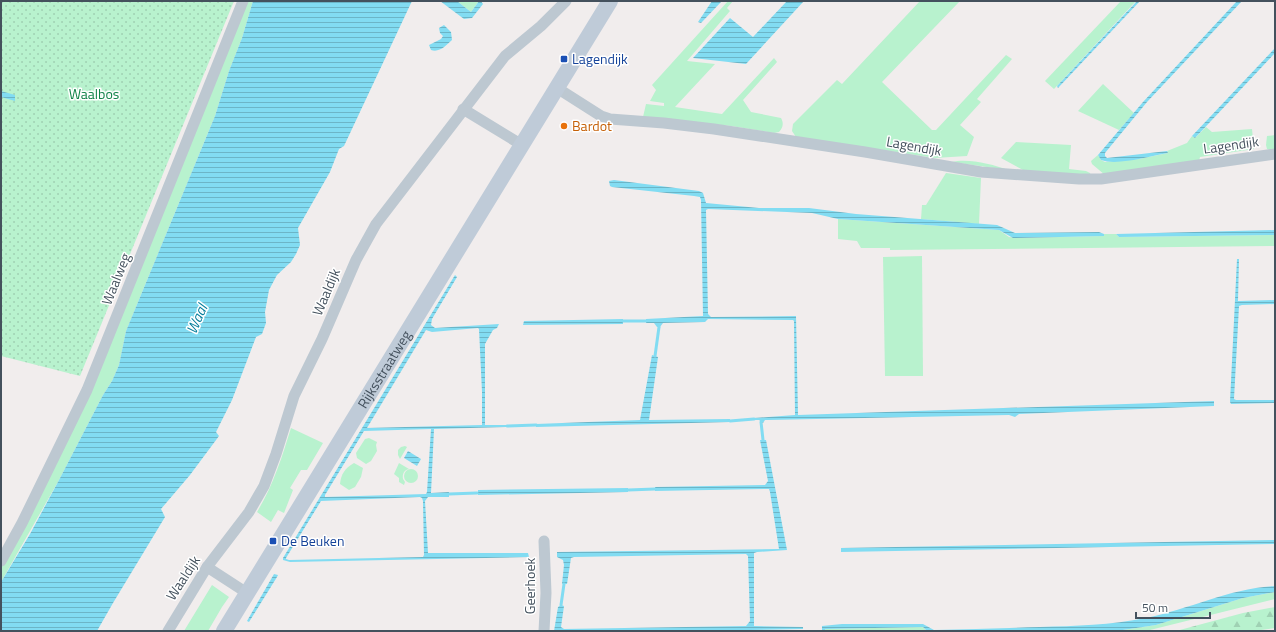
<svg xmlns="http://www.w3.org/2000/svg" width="1276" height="632" font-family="'Titillium Web',sans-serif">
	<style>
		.green { fill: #b8f2ce }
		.forest { fill: url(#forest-firs) }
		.park { fill: url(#park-dots) }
		.water { fill: url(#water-rules); fill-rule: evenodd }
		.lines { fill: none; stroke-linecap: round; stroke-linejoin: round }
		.stream { stroke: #82dcf2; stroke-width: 3 }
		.street { stroke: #bdc8d1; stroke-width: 11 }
		.secondary { stroke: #bfcbd8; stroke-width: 16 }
		.transit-dot { fill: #1a4fb4; stroke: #fff; stroke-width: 1.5 }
		.food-dot { fill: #e8710a; stroke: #fff; stroke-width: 1.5 }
		.labels { text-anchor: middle; stroke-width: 3; stroke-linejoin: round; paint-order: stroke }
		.transit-label { font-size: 14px; fill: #164399; stroke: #fff; text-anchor: start }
		.park-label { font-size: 14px; fill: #108348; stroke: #fff }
		.food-label { font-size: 14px; fill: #c56008; stroke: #fff; text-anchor: start }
		.street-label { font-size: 14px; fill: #44515d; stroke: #fff }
		.water-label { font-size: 15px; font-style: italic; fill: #037d9b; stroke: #fff }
	</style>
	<defs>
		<pattern id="forest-firs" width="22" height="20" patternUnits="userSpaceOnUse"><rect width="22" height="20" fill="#b8f2ce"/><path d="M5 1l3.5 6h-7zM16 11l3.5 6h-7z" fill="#9fd1b3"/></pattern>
		<pattern id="park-dots" width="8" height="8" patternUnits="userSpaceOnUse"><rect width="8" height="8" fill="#b8f2ce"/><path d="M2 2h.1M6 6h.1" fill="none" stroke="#9fd1b3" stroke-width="1.8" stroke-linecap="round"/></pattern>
		<pattern id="water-rules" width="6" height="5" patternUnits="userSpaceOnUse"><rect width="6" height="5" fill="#82dcf2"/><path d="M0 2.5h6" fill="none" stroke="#6cb5c7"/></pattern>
	</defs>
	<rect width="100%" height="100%" fill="#f1eded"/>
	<g class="green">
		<polygon points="245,1 253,1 242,38 229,71 215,116 126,331 119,365 112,381 103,395 59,480 1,582 1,567 9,554 36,502"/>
		<polygon points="457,1 479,1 471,12"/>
		<path d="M728,1H733L727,8L730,11L687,61L715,64L675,107L722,114L774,58L777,62L743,100L751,112L781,118C784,123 783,128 779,132L774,133L731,126L643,117L646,104L664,106V103L650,101L656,90L652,85Z"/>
		<polygon points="920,1 960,1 882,82 932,130 936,130 1006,55 1012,59 977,99 981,102 960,125 974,137 967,156 935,158 796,137 792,131 793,124 837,80 842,84"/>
		<polygon points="1121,1 1136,1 1054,89 1045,81"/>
		<polygon points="1103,84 1134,113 1119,130 1078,111"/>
		<polygon points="1206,127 1212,132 1252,129 1254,149 1200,157 1199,161 1105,175 1092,164 1091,161 1098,155 1101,160 1105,162 1139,159 1168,153 1167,151 1187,143 1192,136 1195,138"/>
		<polygon points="1275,135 1275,150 1267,149 1266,145 1267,136"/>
		<polygon points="1016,142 1071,145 1069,169 1086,171 1090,173 1091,176 1025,171 1001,158"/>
		<path d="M952,162C967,158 993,164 1008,170Z"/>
		<polygon points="946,173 981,178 979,224 921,219 922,205 926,205"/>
		<polygon points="838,219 999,230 1009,237 1017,238 1103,236 1104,234 1116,234 1119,237 1275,235 1275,246 890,250 890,248 861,248 857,241 838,239"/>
		<polygon points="922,256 923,376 885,376 883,257"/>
		<path d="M291,428L323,443L307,470H301L290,488L293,490L284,513L278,510L271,522L257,512C273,486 282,457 291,428Z"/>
		<polygon points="369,438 377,442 376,445 377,451 371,461 366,464 357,458 356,453 365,439"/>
		<polygon points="405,446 407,447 400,459 398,455 398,450 401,447"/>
		<path d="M354,463L363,468L361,477L355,487L349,490L340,484C341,474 345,468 354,463Z"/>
		<path d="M399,463L409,469C404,470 402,474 403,479L405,482L404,485L399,482V478L394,474Z"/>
		<circle cx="411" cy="476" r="7"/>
		<polygon points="212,585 229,597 222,607 208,631 184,631"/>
		<polygon points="1275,592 1275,599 1146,631 1116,631 1156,625 1243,598"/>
		<polygon points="923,627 927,631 825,631 825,629"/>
	</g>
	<polygon class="forest" points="1275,607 1275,628 1254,631 1176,631 1243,613"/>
	<polygon class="park" points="1,1 234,1 80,376 1,356"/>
	<g class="water">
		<polygon points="253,1 412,1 344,146 339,149 330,172 298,228 300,245 296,254 291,262 277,275 269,290 265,312 266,323 262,334 256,337 232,400 216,432 219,436 190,475 161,509 165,517 113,603 97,631 1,631 1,582 30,534 59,480 103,395 112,381 119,365 126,331 215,116 229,71 242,38"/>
		<polygon points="440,1 457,1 471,12 479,1 481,1 483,4 472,18 464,19"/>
		<polygon points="712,1 722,1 701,23 698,22"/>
		<polygon points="787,1 804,1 746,64 693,58 730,18 753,37"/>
		<polygon points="1137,1 1140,1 1058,88 1057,86"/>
		<path d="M1237,1H1242L1147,102L1105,153V156L1107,158L1167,151L1168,153C1151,156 1117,166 1101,160L1098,155L1143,102Z"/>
		<path d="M444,25L451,32L452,40C446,45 440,53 431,50L429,45L441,39L443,36L440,33L439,28Z"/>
		<polygon points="1275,48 1275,53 1195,138 1192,136"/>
		<polygon points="1,91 15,95 15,101 1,97"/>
		<polygon points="614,180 699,191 703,193 706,203 759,208 809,208 856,214 997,225 1015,233 1099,232 1104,234 1104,236 1013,238 999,230 838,219 812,213 708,209 706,210 708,314 711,317 796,316 798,415 1214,401 1214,406 1019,414 1015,417 1009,415 768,420 765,420 763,423 759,420 754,420 754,418 795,415 794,321 793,320 708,319 705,322 663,323 660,327 657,327 654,323 646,323 646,319 703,316 701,200 700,197 694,196 612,187 610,186 609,181"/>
		<polygon points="1275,230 1275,235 1119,237 1116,234"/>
		<polygon points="1237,259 1239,259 1238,301 1275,300 1275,304 1242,305 1239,306 1234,399 1236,400 1275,400 1275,403 1231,404 1230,402"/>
		<path d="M455,275L457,277L432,319L431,325L435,328L499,324L497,328L493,330L485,344V425H506V427L434,429L431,493L449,492V497H428L425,501L428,553H528L529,557L290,562L283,560V558ZM478,328L479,329L482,392V425L367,428L426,330L432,332ZM431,429L427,492L426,494L325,497V495L364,431ZM420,497L422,498L423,501L424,555L423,557L289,560L286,559V558L321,501Z"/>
		<polygon points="623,319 623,324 523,325 524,321"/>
		<polygon points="652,355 658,357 649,420 730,419 730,422 536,427 536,424 640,420"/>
		<polygon points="760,440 766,440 787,550 757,552 754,553 754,626 803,627 803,629 695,631 554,631 558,607 561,605 564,606 561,627 564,629 746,626 750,621 748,556 746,554 574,557 571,558 567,584 562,584 564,565 563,560 557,557 557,552 779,549 770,492 769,489 655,491 655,487 765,485 768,481"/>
		<polygon points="408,451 421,459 417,466 404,458"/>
		<polygon points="628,488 628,492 478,495 478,490"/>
		<polygon points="1275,540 1275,544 841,552 841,548"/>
		<polygon points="274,574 278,575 277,577 249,622 247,621"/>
		<path d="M1275,586V592L1243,598L1156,625L1116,631H927L923,627L825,629V631H822V626L842,624H923L934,630C969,629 1005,628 1040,627C1075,626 1111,625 1146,618C1190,609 1230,588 1275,586Z"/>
	</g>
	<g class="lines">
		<g class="stream">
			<polyline points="623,321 646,321"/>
			<polyline points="655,356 659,327"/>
			<polyline points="730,421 754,419"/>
			<polyline points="761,422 763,440"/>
			<polyline points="507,426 536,425"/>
			<polyline points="628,490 655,489"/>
			<polyline points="449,494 477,493"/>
			<polyline points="561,605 564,584"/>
		</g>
		<g class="street">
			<polyline points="557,88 601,116 610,119 664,123 714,129 865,152 981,172 1079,179 1101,179 1275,154"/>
			<polyline points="463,109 522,145"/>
			<polyline points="544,541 546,593 544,631"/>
			<polyline points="1,561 22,523 87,390 243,1"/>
			<polyline points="207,567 247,593"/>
			<polyline points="168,631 207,567 249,512 264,486 276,454 294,396 322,339 356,260 376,224 505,56 541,26 566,1"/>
		</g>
		<path class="secondary" id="s1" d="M224,631L610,1"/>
	</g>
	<g class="transit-dot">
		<rect x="560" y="55" width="8" height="8" rx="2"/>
		<rect x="269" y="537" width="8" height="8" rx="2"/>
	</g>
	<circle class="food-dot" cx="564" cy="126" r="4"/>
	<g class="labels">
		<g class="transit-label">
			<text x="572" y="64">Lagendijk</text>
			<text x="281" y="546">De Beuken</text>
		</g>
		<g class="park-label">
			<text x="94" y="99">Waalbos</text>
		</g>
		<g class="food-label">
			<text x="572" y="131">Bardot</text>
		</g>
		<g class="street-label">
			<text transform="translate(1231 145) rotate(-8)" y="5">Lagendijk</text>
			<text transform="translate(914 146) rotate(10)" y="5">Lagendijk</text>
			<text transform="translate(116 279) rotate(-68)" y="5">Waalweg</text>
			<text transform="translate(326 292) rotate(-67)" y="5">Waaldijk</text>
			<text dy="5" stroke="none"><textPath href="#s1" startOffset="307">Rijksstraatweg</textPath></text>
			<text transform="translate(183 578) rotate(-57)" y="5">Waaldijk</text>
			<text transform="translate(530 586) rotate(-90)" y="5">Geerhoek</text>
		</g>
		<g class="water-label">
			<text transform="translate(197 319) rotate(-66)" y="5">Waal</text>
		</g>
	</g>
	<rect width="1276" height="632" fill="none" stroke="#44515d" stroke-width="4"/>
	<path d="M1136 612v6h74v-6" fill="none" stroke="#44515d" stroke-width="2"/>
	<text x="1142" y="612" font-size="12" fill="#44515d" stroke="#ffffff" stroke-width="3" paint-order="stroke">50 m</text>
</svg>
